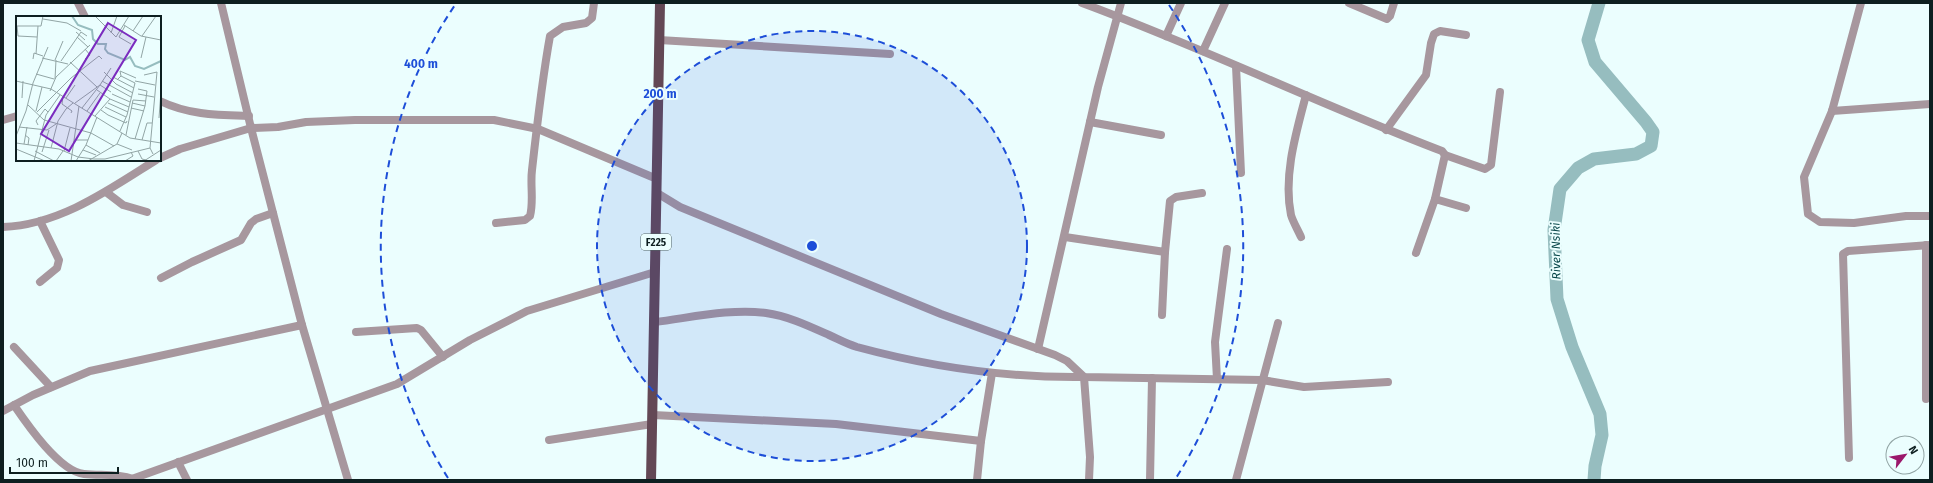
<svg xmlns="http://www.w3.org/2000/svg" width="1933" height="483" font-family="'Fira Sans',sans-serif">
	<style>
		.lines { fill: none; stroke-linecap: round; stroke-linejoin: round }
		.river { stroke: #96bdbf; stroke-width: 13 }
		.minor { stroke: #a7979e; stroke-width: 8 }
		.primary { stroke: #634855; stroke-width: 10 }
		.ring { fill: none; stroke: #1d4ed8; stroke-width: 2; stroke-dasharray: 7 5 }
		.labels { text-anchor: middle; stroke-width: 4; stroke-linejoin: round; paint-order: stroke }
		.shield { fill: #ebfefe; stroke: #506263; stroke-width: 1 }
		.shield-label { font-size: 10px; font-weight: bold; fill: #0d1f20 }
		.water-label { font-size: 12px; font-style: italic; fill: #084649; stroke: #ebfefe }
		.inset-river { fill: none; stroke: #96bdbf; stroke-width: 2 }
		.inset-road { fill: none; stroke: #92a5a5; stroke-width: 1 }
		.view { fill: #7b2cbf; fill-opacity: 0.15; stroke: #7b2cbf; stroke-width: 2 }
		.inset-edge { fill: none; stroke: #0d1f20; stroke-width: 2 }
		.centre { fill: #1d4ed8; stroke: #ebfefe; stroke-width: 2 }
		.ring-label { font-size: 12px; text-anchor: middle; font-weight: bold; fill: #1d4ed8; stroke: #ebfefe; stroke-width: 4; stroke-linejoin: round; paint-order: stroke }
	</style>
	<rect width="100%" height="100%" fill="#ebfefe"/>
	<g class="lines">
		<polyline class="river" points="1594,480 1595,466 1602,435 1600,414 1572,347 1557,299 1554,230 1560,189 1578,168 1594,159 1636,154 1651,146 1653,132 1646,122 1595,62 1588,40 1599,3"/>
		<g class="minor">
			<polyline points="78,3 85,17"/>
			<polyline points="221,3 251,128 302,325 348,480"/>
			<path d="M1082,3C1204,48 1321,105 1442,151L1445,155L1435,199"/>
			<polyline points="1349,3 1387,19 1390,16 1394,3"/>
			<polyline points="1861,3 1832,111 1804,177 1808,214 1820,222 1854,223 1906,216 1930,216"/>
			<polyline points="1166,36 1181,3"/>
			<polyline points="659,40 890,54"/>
			<polyline points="1203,51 1225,3"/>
			<polyline points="1236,66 1241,173"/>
			<path d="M160,101C189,115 217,115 249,116"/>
			<polyline points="1832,111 1930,104"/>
			<polyline points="3,120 17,116"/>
			<polyline points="1090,122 1161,135"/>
			<polyline points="1386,130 1426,75 1431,43 1434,34 1440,31 1466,35"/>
			<polyline points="1445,155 1485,169 1491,165 1500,92"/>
			<polyline points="160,158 180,149 251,128 278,127 306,122 355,120 494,120 538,129 657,179"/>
			<polyline points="106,192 123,205 147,212"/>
			<polyline points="657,193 680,207 941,314 1055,355 1067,361 1084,377 1262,380 1304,387 1388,382"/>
			<polyline points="40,221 59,260 57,268 40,282"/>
			<path d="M496,223L525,220L530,216C534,201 530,185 532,170C537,125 542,80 550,36L563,27L586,23L592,18L594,3"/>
			<path d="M3,227C60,225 110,189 156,160"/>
			<polyline points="1065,237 1165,252 1170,201 1176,197 1202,193"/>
			<path d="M1301,237C1298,230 1293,222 1291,215C1283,176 1296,133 1306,95"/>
			<polyline points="1926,245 1926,399"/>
			<polyline points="1416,253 1435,199 1466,208"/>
			<polyline points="161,278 192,262 241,240 251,223 256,219 273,213"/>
			<polyline points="1162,315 1165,252"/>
			<path d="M655,322C689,318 731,308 766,313C788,316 809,326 829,335C838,339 847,344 857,347C931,367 1007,378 1084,377L1090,457L1089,480"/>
			<polyline points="356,332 417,328 421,330 443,357"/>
			<polyline points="14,347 51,387"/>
			<polyline points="1038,349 1098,87 1121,3"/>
			<polyline points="1217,379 1215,342 1227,249"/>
			<path d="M14,405C27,424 59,471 84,474C101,476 115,473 133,479"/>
			<polyline points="3,411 33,395 90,371 302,325"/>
			<polyline points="653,415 836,424 981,441"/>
			<polyline points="549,440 652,424"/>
			<polyline points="1849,458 1843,254 1848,251 1930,245"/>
			<polyline points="178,462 187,480"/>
			<polyline points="129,480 397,384 470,340 527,311 655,272"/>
			<polyline points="977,480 981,441 992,373"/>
			<polyline points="1150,480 1152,378"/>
			<polyline points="1236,480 1278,323"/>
		</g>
		<polyline class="primary" points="651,480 660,3"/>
	</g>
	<circle cx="812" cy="246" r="215" fill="#1d4ed8" fill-opacity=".12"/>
	<g class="ring">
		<circle cx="812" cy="246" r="215"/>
		<path d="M448 478A431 431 0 0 1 455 5M1169 5A431 431 0 0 1 1176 478"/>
	</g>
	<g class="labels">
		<rect class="shield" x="641" y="234" width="30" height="16" rx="3"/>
		<g class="shield-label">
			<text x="656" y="246">F225</text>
		</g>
		<g class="water-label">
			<text transform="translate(1556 251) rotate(-91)" y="4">River Nsiki</text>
		</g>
	</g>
	<g transform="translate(16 16)">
		<rect width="145" height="145" fill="#ebfefe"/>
		<path class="inset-river" d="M56,0L62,9L76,14L77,23L82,28H90L89,33L92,37L109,44L114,41L119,50L128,53L145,45"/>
		<path class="inset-road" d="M79,0L100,21L113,0M27,3L51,7L65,15M108,9L125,20L145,24M0,10H25L27,0M1,10L2,20L21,21M109,10L103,21L115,28M117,15L127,0M60,16L69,24M95,17L101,0M126,20L140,0M61,21L72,31M20,38L22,10M26,42L52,48M125,42L130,21M17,43L18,37L27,40M69,43L74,39L69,33M39,44L47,25M45,45L65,16L71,20M54,46L81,71M88,56L100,68L117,77M20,58L38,63M128,59L141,56L134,132M97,61L118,72M39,63L40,44M101,64L105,60L104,55L120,62M0,65L35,73L114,122L145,127M86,65L115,81M119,65L139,69M81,74L94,83L113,91M34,75L40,61L74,29M96,78L114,86M122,78L138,81M47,80L46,88L56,95L55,97M6,82L7,65M50,82L59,69M59,87L84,69L95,52M92,87L112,96M116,87L129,90M12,89L28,104L75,117L98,130M89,91L110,101M66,92L84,69L95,76M115,92L128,95M85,94L92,99L110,107L111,105M20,95L26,71M71,95L84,77M21,96L55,62L83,40L86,43M79,100L94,83M143,102L145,75M22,109L20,105L29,93L32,96M3,111L31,114L40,108M104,115L111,99L119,67L105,60M9,119L13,122L12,129M110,119L117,84L130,85M0,120L10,95L17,67L32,31M119,123L129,90L131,75L122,73M58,124H72M126,124L131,107H136M0,127L43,133L62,141L78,143H89L134,132L137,138M8,128L11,111M101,128L116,134M70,129L84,137M35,132L42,105L50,93L57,87M0,133L29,145M67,134L80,139M19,135L38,145M48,135L54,112M122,135L126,143L130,144M26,136L33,114M18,145L30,99L44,79M40,145L47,135M55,145L63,90M60,145L70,129L81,101M72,145L101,128L106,117M109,145L117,140L115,136M128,145L145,134"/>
		<path class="view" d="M92,7L120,24L53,135L25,118Z"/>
		<rect width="145" height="145" class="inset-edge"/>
	</g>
	<circle cx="812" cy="246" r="6" class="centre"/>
	<g class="ring-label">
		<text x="421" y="68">400 m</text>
		<text x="660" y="98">200 m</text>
	</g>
	<rect width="1933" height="483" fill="none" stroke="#0d1f20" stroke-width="8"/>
	<g transform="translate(1905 455) rotate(59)"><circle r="19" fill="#ebfefe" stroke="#92a5a5"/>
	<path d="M0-3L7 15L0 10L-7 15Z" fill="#9b186b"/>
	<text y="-6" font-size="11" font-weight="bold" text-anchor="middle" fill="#0d1f20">N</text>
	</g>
	<path d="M10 467v6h108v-6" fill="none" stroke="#0d1f20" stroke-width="2"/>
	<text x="16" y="467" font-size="12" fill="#0d1f20" stroke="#ebfefe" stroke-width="3" paint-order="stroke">100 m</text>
</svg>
